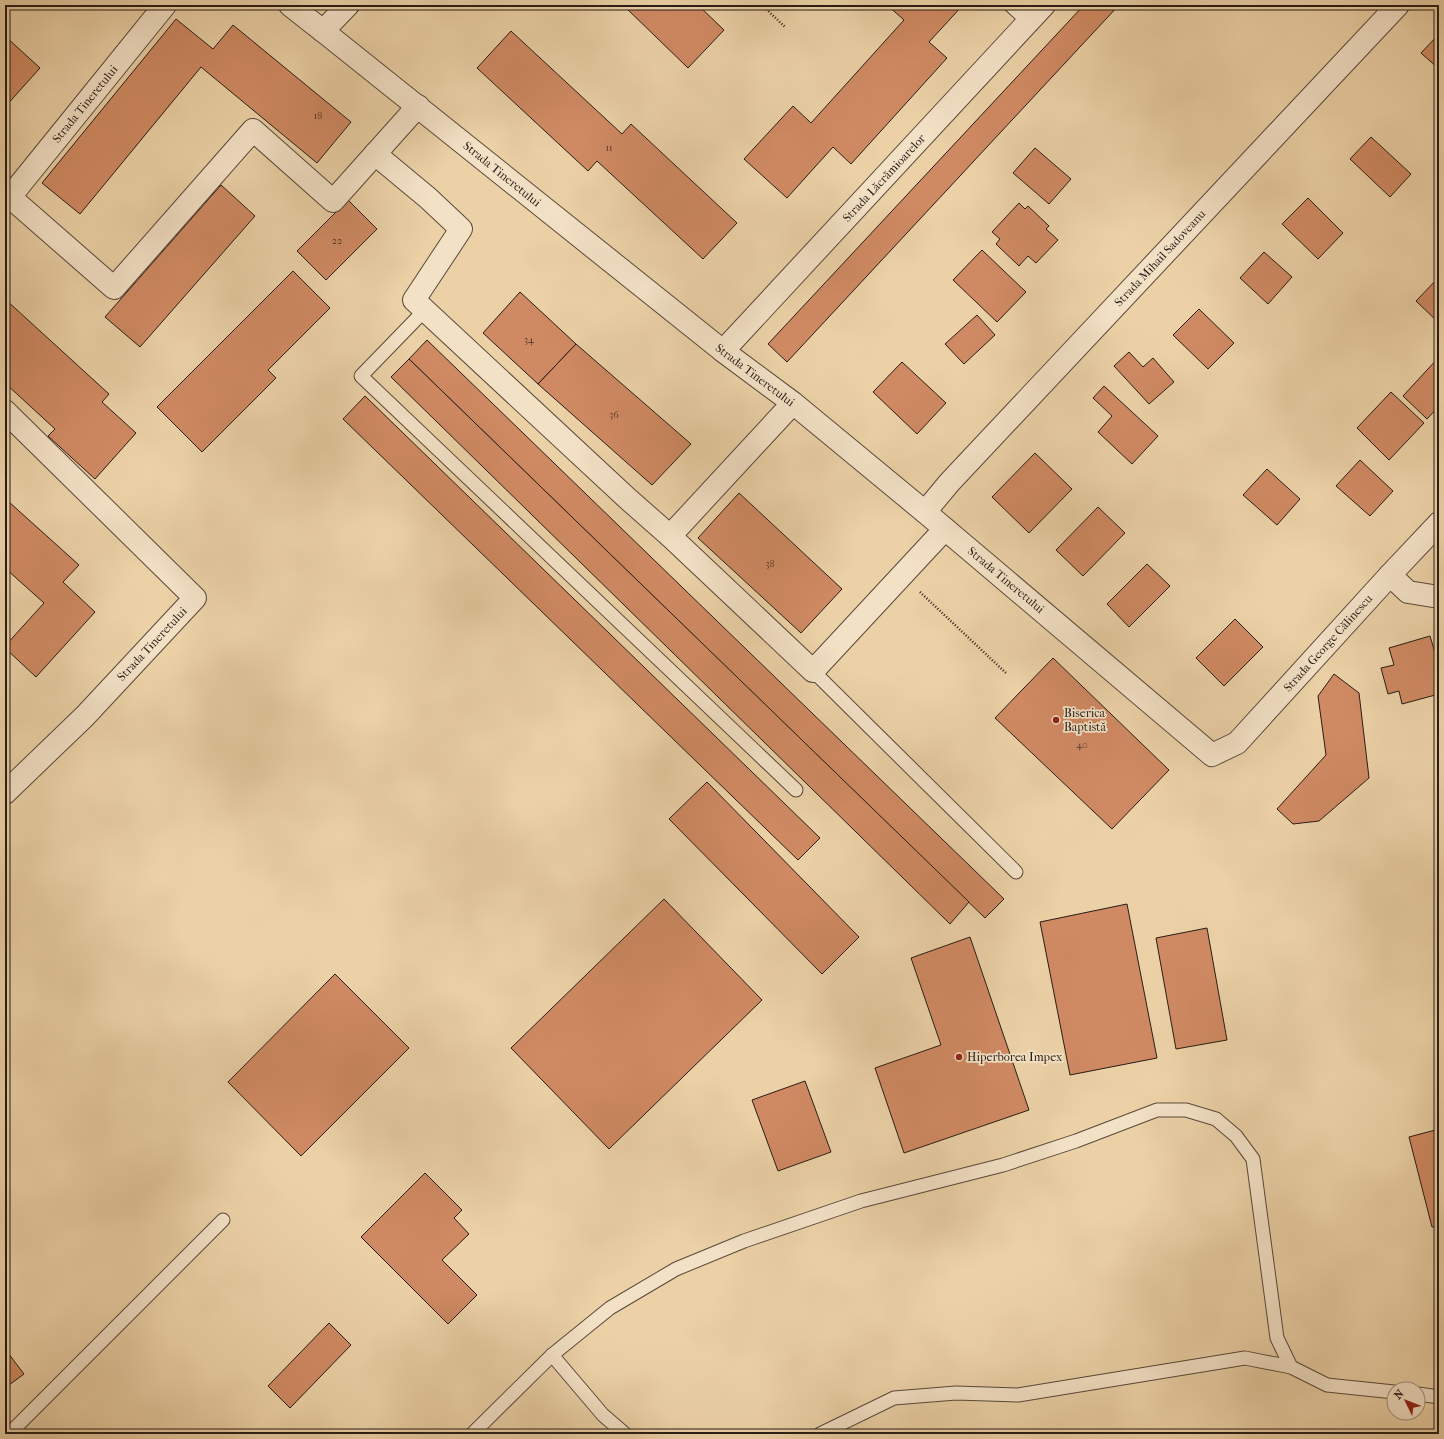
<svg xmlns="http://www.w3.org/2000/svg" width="1444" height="1439" font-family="'IM FELL French Canon',serif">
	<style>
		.building { fill: #d08a63; stroke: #271c15 }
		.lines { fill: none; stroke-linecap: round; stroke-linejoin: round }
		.service-casing { stroke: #58493a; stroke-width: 15 }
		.minor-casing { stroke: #58493a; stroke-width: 24 }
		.tertiary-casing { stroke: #58493a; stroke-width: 24 }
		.path { stroke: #271c15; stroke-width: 2.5; stroke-dasharray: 1 2; stroke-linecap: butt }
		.service { stroke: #f3e1c6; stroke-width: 13 }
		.minor { stroke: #f3e1c6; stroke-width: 22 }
		.tertiary { stroke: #f3e1c6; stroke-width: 22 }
		.poi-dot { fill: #8f2418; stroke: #f3e1c6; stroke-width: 1.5 }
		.labels { text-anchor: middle; stroke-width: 3.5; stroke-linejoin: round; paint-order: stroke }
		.number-label { font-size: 10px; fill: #513828 }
		.street-label { font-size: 12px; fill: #271c15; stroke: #f3e1c6 }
		.poi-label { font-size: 12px; fill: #271c15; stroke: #f3e1c6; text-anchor: start }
	</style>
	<rect width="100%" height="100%" fill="#ecd1a7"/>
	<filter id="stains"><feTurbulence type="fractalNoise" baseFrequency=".005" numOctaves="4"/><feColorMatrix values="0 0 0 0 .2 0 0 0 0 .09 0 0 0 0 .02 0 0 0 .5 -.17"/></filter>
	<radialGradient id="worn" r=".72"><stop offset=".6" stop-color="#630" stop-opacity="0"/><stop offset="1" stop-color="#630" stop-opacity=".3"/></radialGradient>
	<g class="building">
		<polygon points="623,5 698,5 724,30 688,68"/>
		<polygon points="887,5 963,5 929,42 947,58 851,164 833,147 787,198 744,159 793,106 811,123 904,20"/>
		<polygon points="1084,5 1119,5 787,362 768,344"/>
		<polygon points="176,19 213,49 233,25 351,122 317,163 201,67 80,214 42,183"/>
		<polygon points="511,31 622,134 631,124 737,223 703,259 597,161 588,171 477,68"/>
		<polygon points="1439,34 1439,69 1421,53"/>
		<polygon points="5,36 40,68 5,107"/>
		<polygon points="1371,137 1411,174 1390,197 1350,159"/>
		<polygon points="1035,148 1071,179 1049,204 1013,173"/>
		<polygon points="221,185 255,216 140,347 105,317"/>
		<polygon points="1308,198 1343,233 1318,259 1282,224"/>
		<polygon points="348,200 377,229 326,280 297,251"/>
		<polygon points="1019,203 1025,209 1028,206 1049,226 1046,229 1058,240 1036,263 1028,256 1019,266 996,244 1000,239 992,232"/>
		<polygon points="982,250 1026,292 997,322 953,280"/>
		<polygon points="1264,252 1292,277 1268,304 1240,278"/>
		<polygon points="293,271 330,308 268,370 276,378 202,452 157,407"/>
		<polygon points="1439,277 1439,323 1416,301"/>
		<polygon points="520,292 576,344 538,384 483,333"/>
		<polygon points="5,299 109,394 102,402 136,433 95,479 48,436 55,429 5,383"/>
		<polygon points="1199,309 1234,343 1208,369 1173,335"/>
		<polygon points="977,315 995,335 964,364 945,344"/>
		<polygon points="427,340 1004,899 985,918 409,359"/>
		<polygon points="576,344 691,444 652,485 538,384"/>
		<polygon points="1129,352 1143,367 1153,358 1174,382 1149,404 1114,366"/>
		<polygon points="1439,357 1439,406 1427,419 1403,396"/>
		<polygon points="409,359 969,902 950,924 391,377"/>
		<polygon points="902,362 946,403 917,434 873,392"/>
		<polygon points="1104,386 1158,436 1132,464 1098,432 1112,416 1093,398"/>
		<polygon points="1391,392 1424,423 1389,460 1357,428"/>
		<polygon points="365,396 820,838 798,860 343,419"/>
		<polygon points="1035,453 1072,489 1029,533 992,497"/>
		<polygon points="1360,460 1393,491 1370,516 1336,486"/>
		<polygon points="1267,469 1300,499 1277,525 1243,495"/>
		<polygon points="739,493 842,589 801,633 698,538"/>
		<polygon points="9,502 79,565 63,582 95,612 36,677 5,648 5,646 44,603 5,568 5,506"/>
		<polygon points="1098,507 1125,533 1083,576 1056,550"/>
		<polygon points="1147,564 1170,586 1129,627 1107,604"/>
		<polygon points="1235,619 1263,647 1224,686 1196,658"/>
		<polygon points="1430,636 1436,656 1439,655 1439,694 1402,704 1399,691 1388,694 1381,668 1394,665 1389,648"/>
		<polygon points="1053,658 1169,770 1112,829 995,718"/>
		<polygon points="1334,674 1359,693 1369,778 1319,821 1293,824 1277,809 1326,755 1318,696"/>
		<polygon points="707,782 859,937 822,974 669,819"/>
		<polygon points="664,899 762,1000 609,1149 511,1048"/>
		<polygon points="1127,904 1157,1058 1070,1075 1040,922"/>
		<polygon points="1207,928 1227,1040 1176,1049 1156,938"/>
		<polygon points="970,937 1029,1110 904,1153 875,1068 941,1045 911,958"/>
		<polygon points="335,974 409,1048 301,1156 228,1082"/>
		<polygon points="805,1081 831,1152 778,1171 752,1100"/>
		<polygon points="1439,1129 1439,1226 1432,1227 1409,1137"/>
		<polygon points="425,1173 462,1210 454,1218 469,1234 442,1260 477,1295 448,1324 361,1237"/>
		<polygon points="329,1323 351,1345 290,1408 268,1386"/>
		<polygon points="5,1349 24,1374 5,1388"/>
	</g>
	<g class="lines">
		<defs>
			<g id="service">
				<polyline points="1010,5 1029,22"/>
				<polyline points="425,310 361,376 796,790"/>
				<polyline points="813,671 1016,872"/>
				<polyline points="552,1355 603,1415 625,1434"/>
				<polyline points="1418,1394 1439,1397"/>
				<polyline points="9,1434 223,1220"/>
				<polyline points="472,1434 552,1355 610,1308 676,1269 744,1241 861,1201 1003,1165 1076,1141 1157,1110 1186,1110 1216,1119 1236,1136 1253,1159 1277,1338 1291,1367 1327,1385 1394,1392"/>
				<polyline points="820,1434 894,1398 956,1393 1018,1395 1245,1358 1291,1367"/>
			</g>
			<g id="minor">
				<polyline points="348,5 323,31 723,351 793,403 925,512 1212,755 1237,743 1390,575 1439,523"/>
				<polyline points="375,154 428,198 461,229 414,300 628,499 670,536 793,403"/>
				<polyline points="10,197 114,288 253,130 333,201 418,106"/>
				<polyline points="5,203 165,5"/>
				<polyline points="723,351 1044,5"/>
				<polyline points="5,411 195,598 85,716 5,793"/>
				<polyline points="925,512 949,483 1398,5"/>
				<polyline points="670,536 813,671 945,529"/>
				<polyline points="1390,575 1408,592 1439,597"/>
			</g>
			<polyline id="tertiary" points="290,5 323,31"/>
		</defs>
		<use href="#service" class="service-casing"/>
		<use href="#minor" class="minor-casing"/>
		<use href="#tertiary" class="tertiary-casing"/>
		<g class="path">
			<polyline points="762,5 785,27"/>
			<polyline points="920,592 1007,674"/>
		</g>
		<use href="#service" class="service"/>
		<use href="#minor" class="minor"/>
		<use href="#tertiary" class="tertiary"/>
	</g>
	<g class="poi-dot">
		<circle cx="1056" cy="720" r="4"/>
		<circle cx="959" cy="1057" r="4"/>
	</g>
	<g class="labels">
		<g class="number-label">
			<text x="318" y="119">18</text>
			<text x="609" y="151">11</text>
			<text x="337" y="244">22</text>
			<text x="529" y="343">34</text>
			<text x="614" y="418">36</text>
			<text x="770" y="567">38</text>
			<text x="1082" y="748">40</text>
		</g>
		<g class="street-label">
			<text transform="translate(85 104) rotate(-51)" y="4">Strada Tineretului</text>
			<text transform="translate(502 174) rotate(39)" y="4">Strada Tineretului</text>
			<text transform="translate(884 178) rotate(-47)" y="4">Strada Lăcrămioarelor</text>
			<text transform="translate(1160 258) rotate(-47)" y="4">Strada Mihail Sadoveanu</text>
			<text transform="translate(755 375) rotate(37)" y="4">Strada Tineretului</text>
			<text transform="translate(1006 580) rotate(40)" y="4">Strada Tineretului</text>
			<text transform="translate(1328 643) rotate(-48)" y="4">Strada George Călinescu</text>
			<text transform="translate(152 644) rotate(-47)" y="4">Strada Tineretului</text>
		</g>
		<g class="poi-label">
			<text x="1064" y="717">Biserica<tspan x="1064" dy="14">Baptistă</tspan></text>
			<text x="967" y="1061">Hiperborea Impex</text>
		</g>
	</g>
	<rect width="1444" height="1439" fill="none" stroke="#ecd1a7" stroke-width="20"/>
	<rect x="6" y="6" width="1432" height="1427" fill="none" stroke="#271c15" stroke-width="2"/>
	<rect x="10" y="10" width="1424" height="1419" fill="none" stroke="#271c15"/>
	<g transform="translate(1406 1401) rotate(313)"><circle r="19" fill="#f3e1c6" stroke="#a1927f"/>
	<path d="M0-3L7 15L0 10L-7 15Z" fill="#8f2418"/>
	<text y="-6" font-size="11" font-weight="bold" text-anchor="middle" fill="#271c15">N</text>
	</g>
	<rect width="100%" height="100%" filter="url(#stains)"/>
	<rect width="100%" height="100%" fill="url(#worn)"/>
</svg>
